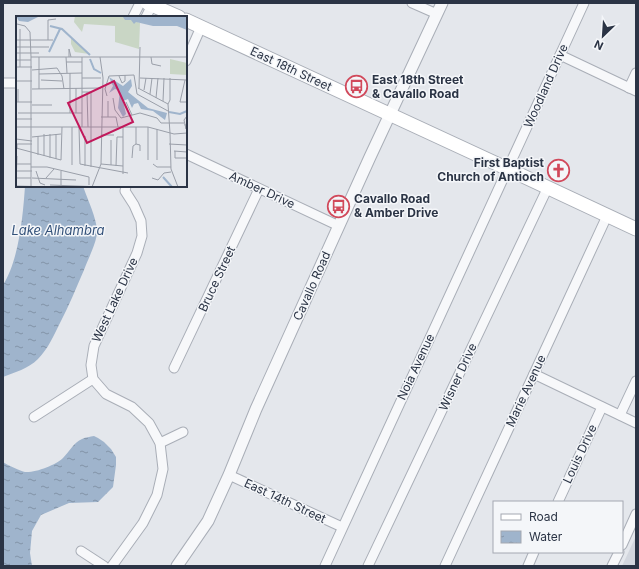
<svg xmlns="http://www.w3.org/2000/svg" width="639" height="569" font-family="Inter,sans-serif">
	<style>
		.built { fill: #d2d6de }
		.water { fill: url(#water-ripples) }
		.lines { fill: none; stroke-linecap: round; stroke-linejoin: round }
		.minor-casing { stroke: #a9aeb7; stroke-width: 11 }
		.tertiary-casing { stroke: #a9aeb7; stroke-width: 13 }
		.secondary-casing { stroke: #a9aeb7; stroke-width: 15 }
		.minor { stroke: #f7f8fa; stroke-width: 9 }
		.tertiary { stroke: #f7f8fa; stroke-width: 11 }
		.secondary { stroke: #fff; stroke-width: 13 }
		.labels { text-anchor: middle; stroke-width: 3; stroke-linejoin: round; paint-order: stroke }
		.street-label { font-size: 12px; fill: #2b3445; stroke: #f4f6f9 }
		.poi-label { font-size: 12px; font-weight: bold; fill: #2b3445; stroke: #f4f6f9; text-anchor: start }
		.water-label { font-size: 13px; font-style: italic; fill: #34527a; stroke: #f4f6f9 }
		.inset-river { fill: none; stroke: #9fb4cc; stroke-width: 2 }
		.inset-road { fill: none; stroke: #9a9fa9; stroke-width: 1 }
		.view { fill: #c2185b; fill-opacity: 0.15; stroke: #c2185b; stroke-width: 2 }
		.inset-edge { fill: none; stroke: #2b3445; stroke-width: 2 }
	</style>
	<defs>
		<pattern id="water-ripples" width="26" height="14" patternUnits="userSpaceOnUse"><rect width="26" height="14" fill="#9fb4cc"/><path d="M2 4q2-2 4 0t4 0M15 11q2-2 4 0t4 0" fill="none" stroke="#8293a7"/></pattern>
	</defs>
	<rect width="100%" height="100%" fill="#e4e7ec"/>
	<polygon class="built" points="636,536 636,566 622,566"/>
	<g class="water">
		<path d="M25,186H83C87,198 98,221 97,233C96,244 88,259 84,270C76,288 69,306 60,323C54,335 48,349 38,359C28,369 15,372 3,377V285C19,260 23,215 25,186Z"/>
		<path d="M94,436L98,438L104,442L111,449L116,457V465L113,487L98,502L69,503L41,515L32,531L30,553L32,566H3V462C7,465 21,471 25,472C35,473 56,465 63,458C69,452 74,442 82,439C86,437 90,437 94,436Z"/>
	</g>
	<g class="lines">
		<defs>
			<g id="minor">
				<polyline points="412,3 437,14"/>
				<polyline points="133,17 140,3"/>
				<polyline points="146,17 152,5"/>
				<polyline points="560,55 636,91"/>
				<polyline points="186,61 201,27"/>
				<polyline points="3,83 17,83"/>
				<polyline points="629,88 636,73"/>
				<polyline points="186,154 339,226"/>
				<polyline points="174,368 259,189"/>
				<polyline points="534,374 636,423"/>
				<polyline points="620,415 636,381"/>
				<polyline points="34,417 93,379"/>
				<polyline points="160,443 183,432"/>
				<polyline points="229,475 342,527"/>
				<polyline points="558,502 602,407"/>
				<polyline points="622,545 636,514"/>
				<polyline points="81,551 104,566"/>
				<polyline points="112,566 143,523 157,495 163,469 160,443 149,423 132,407 106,394 93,379 91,365 94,346 137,253 142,236 141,221 134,205 125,191 126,186"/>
				<polyline points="325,566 584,3"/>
				<polyline points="368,566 548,187"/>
				<polyline points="445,566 607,216"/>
				<polyline points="528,566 534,552"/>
				<polyline points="612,566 619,552"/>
			</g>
			<polyline id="tertiary" points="177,566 208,521 229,475 256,409 370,157 442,3"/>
			<g id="secondary">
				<polyline points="147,3 179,17"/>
				<polyline points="186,20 508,169 636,229"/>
			</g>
		</defs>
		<use href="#minor" class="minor-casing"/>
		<use href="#tertiary" class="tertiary-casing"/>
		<use href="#secondary" class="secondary-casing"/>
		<use href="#minor" class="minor"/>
		<use href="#tertiary" class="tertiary"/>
		<use href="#secondary" class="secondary"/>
	</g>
	<defs>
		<symbol id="bus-ring" viewBox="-11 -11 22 22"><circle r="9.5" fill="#f4f6f9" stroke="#d1495b" stroke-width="1.5"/><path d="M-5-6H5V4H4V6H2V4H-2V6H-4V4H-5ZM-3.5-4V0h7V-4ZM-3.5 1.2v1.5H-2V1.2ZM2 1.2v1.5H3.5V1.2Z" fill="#d1495b"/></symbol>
		<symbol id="church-ring" viewBox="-11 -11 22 22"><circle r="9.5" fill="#f4f6f9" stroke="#d1495b" stroke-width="1.5"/><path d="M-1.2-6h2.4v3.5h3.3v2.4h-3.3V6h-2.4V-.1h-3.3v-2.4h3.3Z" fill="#d1495b"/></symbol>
	</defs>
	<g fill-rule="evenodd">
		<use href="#bus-ring" x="344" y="74" width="25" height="25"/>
		<use href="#church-ring" x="546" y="158" width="25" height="25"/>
		<use href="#bus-ring" x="326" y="194" width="25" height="25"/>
	</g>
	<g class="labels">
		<g class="street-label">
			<text transform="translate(291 69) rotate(25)" y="4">East 18th Street</text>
			<text transform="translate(546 86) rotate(-66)" y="4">Woodland Drive</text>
			<text transform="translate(262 190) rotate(25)" y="4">Amber Drive</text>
			<text transform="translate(217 279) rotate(-65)" y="4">Bruce Street</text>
			<text transform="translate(312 286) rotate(-66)" y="4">Cavallo Road</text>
			<text transform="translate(115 300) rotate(-65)" y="4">West Lake Drive</text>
			<text transform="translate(416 367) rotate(-65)" y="4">Noia Avenue</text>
			<text transform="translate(458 377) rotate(-65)" y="4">Wisner Drive</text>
			<text transform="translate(526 391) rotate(-65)" y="4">Marie Avenue</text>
			<text transform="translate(580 454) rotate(-65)" y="4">Louis Drive</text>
			<text transform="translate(285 501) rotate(25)" y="4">East 14th Street</text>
		</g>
		<g class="poi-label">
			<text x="372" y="84">East 18th Street<tspan x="372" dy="14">&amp; Cavallo Road</tspan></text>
			<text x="544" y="167" text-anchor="end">First Baptist<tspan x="544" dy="14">Church of Antioch</tspan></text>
			<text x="354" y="203">Cavallo Road<tspan x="354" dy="14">&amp; Amber Drive</tspan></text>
		</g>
		<g class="water-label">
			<text x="58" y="235">Lake Alhambra</text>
		</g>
	</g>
	<g transform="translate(16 16)">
		<rect width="171" height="171" fill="#e4e7ec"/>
		<path d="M59,0L108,1L124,7L123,33L99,26V10L68,8L66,16L58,6Z" fill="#c9d6c5"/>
		<path d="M55,22L70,36L73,38L59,36L55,28Z" fill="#c9d6c5"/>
		<path d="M154,43L171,47V59L154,58Z" fill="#c9d6c5"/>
		<path d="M0,0H24L12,6L3,5ZM98,0H171V14L161,10H137L120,6L118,8L115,4H109L107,1ZM93,61L107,70L115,63L116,70L112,76L132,92L151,97L149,104L137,95L125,93L122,87L118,88L116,92L112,83L107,85L110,98L107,101L102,92L104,75L99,73L93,77L97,70Z" fill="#9fb4cc"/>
		<path class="inset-river" d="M34,10L46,13L74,39M33,36L44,13M74,43L78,53L85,57M153,96L164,98L171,95M147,161L156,171"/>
		<path class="inset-road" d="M1,8L9,10L14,16L15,41M0,24H37M32,24V4L40,3M0,31H33M0,37H23M50,41L51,57M53,41V33L55,41M66,41V111M135,41L136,48L145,50M0,44H15M50,46H66M0,51H16M4,51V13M16,54L41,52L46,60L48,73M54,57V97M23,58L66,57M103,60L106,67L109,65V59M66,62H85M124,62L171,64M25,64L46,65M169,64L164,86H171M0,65H16M122,72L152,88M123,72L124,31M16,73L85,72M23,73V41M128,74L130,62M66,76H75V151M71,76L72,111M134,78L136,62M91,80L89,73L93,60L118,59L121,78L152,95M97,82L99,94L105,102L124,97L141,102L145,107H168M140,82L142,62M147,85L148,62M0,86H16M2,86V73M110,86L116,99M16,89H36M2,97H66M60,97V72M85,101H100L102,111M92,101V85M0,103H16M169,108L170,113L168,104L171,100M0,111H16M16,111H132L158,118L171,117M56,111V149M63,111L64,148L112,157M120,111V128L124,129V135M132,111V144M141,113V144M154,117L152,88L154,84V62M154,117L155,153L162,171M28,118V140M34,118V142M40,118V143M85,119H98M22,120V139M69,120V150M16,121L45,118M0,123L16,125M153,128L171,129M0,132L45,144L46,111M1,133V128H16M158,135L171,136M159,135V142H171M116,142L117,130L120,128M1,148H15M85,148L107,150M137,148L141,151H155M95,149V124M100,150L101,121H107M15,151H31L73,161V169M0,155H16M20,155L24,167L29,169M45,155V169M107,158V111M1,162H15M16,162L60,164M30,162L38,153M136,162L142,164L148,157L155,156M0,169L1,140M34,169L86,171M0,170L35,171M15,171V41H171M76,171L85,148L87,62L84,41"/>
		<path class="view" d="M98,65L117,106L71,127L52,87Z"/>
		<rect width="171" height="171" class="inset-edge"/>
	</g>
	<rect width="639" height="569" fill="none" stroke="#2b3445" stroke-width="8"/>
	<rect x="493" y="501" width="130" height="52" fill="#f4f6f9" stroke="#a4a8b1"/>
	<rect x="501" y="514" width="20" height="6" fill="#ffffff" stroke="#a4a8b1"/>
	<text x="529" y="521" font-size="12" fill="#2b3445">Road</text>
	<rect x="501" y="531" width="20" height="12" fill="url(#water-ripples)" stroke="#a4a8b1"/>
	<text x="529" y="541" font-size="12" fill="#2b3445">Water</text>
	<g transform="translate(603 36) rotate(205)" stroke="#f4f6f9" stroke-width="3" paint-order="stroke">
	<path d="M0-3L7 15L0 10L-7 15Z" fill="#2b3445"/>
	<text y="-6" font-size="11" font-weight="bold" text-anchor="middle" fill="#2b3445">N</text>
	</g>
</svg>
